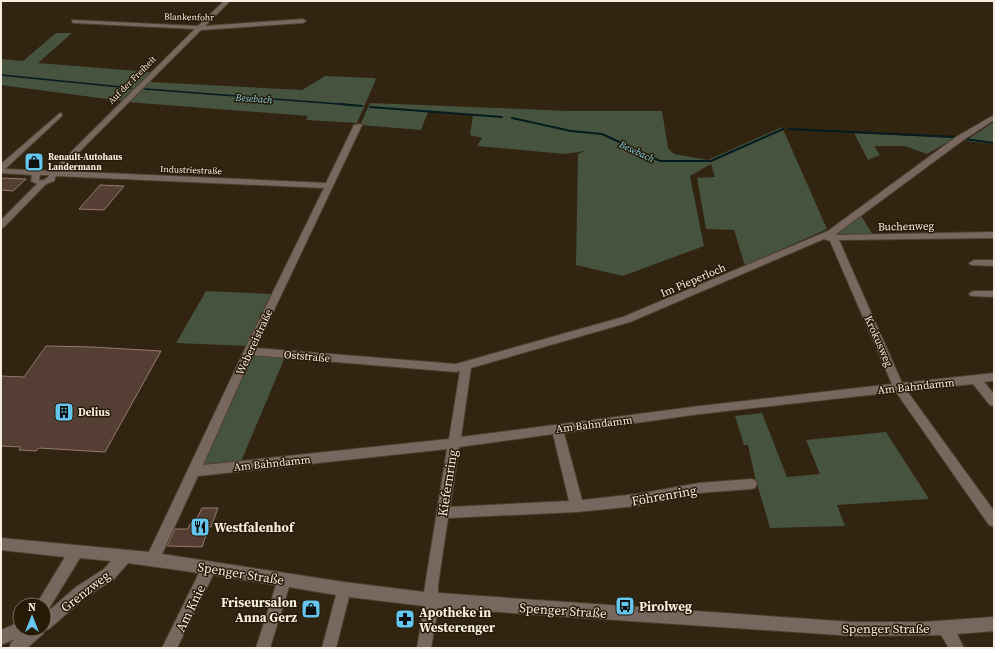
<svg xmlns="http://www.w3.org/2000/svg" width="995" height="649" font-family="'Source Serif 4',serif">
	<style>
		.green { fill: #46533e }
		.lines { fill: none; stroke-linecap: round; stroke-linejoin: round }
		.stream-far1 { stroke: #041b20; stroke-width: 1.5 }
		.stream { stroke: #041b20; stroke-width: 2 }
		.building { fill: #553e34; stroke: #947a6e }
		.minor-casing { stroke: #4d402d; stroke-width: 2 }
		.minor { fill: #77675f; fill-rule: evenodd }
		.labels { text-anchor: middle; stroke-width: 3; stroke-linejoin: round; paint-order: stroke }
		.far-street-label { font-size: 9px; fill: #f6ede1; stroke: #271a07 }
		.far-poi-label { font-size: 9px; font-weight: bold; fill: #f6ede1; stroke: #271a07; text-anchor: start }
		.far-water-label { font-size: 10px; font-style: italic; fill: #80cfe2; stroke: #271a07 }
		.street-label { font-size: 11px; fill: #f6ede1; stroke: #271a07 }
		.poi-label { font-size: 11px; font-weight: bold; fill: #f6ede1; stroke: #271a07; text-anchor: start }
		.near-street-label { font-size: 13px; fill: #f6ede1; stroke: #271a07 }
		.near-poi-label { font-size: 13px; font-weight: bold; fill: #f6ede1; stroke: #271a07; text-anchor: start }
	</style>
	<rect width="100%" height="100%" fill="#312410"/>
	<g class="green">
		<polygon points="56,33 72,33 38,63 151,72 122,101 1,85 1,59 23,61"/>
		<polygon points="325,76 374,78 376,79 357,123 306,120 308,116 127,102 149,82 302,90"/>
		<polygon points="370,103 571,111 662,111 668,148 674,154 708,160 782,127 827,229 745,266 734,230 706,229 697,178 715,177 711,164 690,176 704,246 623,276 576,265 578,154 585,151 564,154 477,146 482,138 470,135 473,115 428,112 421,130 360,125"/>
		<polygon points="994,122 994,144 965,141"/>
		<polygon points="854,133 955,138 927,154 905,146 874,146 880,155 868,160"/>
		<polygon points="860,214 873,235 838,236 835,234"/>
		<polygon points="206,291 272,294 247,346 176,343"/>
		<polygon points="253,355 285,357 240,464 200,468"/>
		<polygon points="762,413 787,477 820,474 806,440 886,432 929,499 837,505 845,526 770,528 755,477 748,445 744,445 735,416"/>
	</g>
	<g class="lines">
		<g class="stream-far1">
			<polyline points="1,75 131,88"/>
			<polyline points="145,89 352,105"/>
		</g>
		<g class="stream">
			<polyline points="340,104 362,106"/>
			<polyline points="370,107 502,117"/>
			<polyline points="512,118 571,131 602,134 660,161 711,161 783,129"/>
			<polyline points="789,129 956,137"/>
			<polyline points="964,139 994,143"/>
		</g>
	</g>
	<g class="building">
		<polygon points="1,178 26,179 13,191 1,190"/>
		<polygon points="100,185 124,186 104,210 79,209"/>
		<polygon points="46,346 92,347 161,351 105,452 39,448 36,451 19,450 21,447 1,446 1,376 24,377"/>
		<polygon points="202,508 218,508 211,527 209,527 202,547 167,546 175,529 188,529 190,524 194,524"/>
	</g>
	<g class="lines">
		<defs>
			<g id="minor">
				<path d="M224,1H230L205,26L303,19L306,21L303,23L201,30L60,171L326,183L354,125L360,124L362,125L256,348L456,364L623,317L828,231L956,137L994,115V120L962,141L836,234V235L994,232V238L839,240L902,383L994,373V381L984,382L994,394V406L990,405L973,384L907,391L994,511V527L989,525L896,392L700,414L564,433L582,500L637,494L699,483L751,479L755,480L757,484L755,488L751,489L699,493L637,506L577,512L448,518L438,585V593L853,622H923L994,617V631L957,634L964,648H949L941,635L853,636L438,608L431,648H417L424,606L349,597L336,648H322L336,595L289,587L270,648H256L276,585L213,575L177,648H162L199,573L128,563L114,579L86,597L49,629L44,631L43,634L27,648H9L11,643L15,639L1,645V630L20,622V629H44V615L76,587L104,569L111,561L80,558L48,610L44,612V605H36L65,557L1,550V538L149,552L244,351L324,188L56,176L54,181L46,184L4,227L1,228V220L37,184L31,181L32,175L1,173V164L60,113L62,114V116L5,169L52,171L195,29L74,23L72,22V20L198,26ZM40,175H49C47,179 43,181 39,180ZM824,239L830,241L892,384L700,406L461,437L471,368L630,322ZM252,355L456,372L460,371L449,439L203,465ZM553,434L569,501L450,507L459,447ZM447,449L424,592L344,582L162,554L198,476Z"/>
				<polygon points="974,260 994,260 994,266 971,265 969,263"/>
				<polygon points="974,291 994,291 994,297 971,296 969,294 971,292"/>
			</g>
		</defs>
		<use href="#minor" class="minor-casing"/>
		<use href="#minor" class="minor"/>
	</g>
	<defs>
		<symbol id="shop-square" viewBox="-11 -11 22 22"><rect x="-9" y="-9" width="18" height="18" rx="4" fill="#64c5ee" stroke="#271a07"/><path d="M-5-2.5h2.3a2.7 3.5 0 0 1 5.4 0H5L5.5 6h-11ZM-1.5-2.5h3a1.5 2.3 0 0 0-3 0Z" fill="#111"/></symbol>
		<symbol id="building-square" viewBox="-11 -11 22 22"><rect x="-9" y="-9" width="18" height="18" rx="4" fill="#64c5ee" stroke="#271a07"/><path d="M-4-6H4V6H1V3H-1V6H-4ZM-2.5-4.3h1.7v1.8h-1.7ZM.8-4.3h1.7v1.8H.8ZM-2.5-1h1.7V.8h-1.7ZM.8-1h1.7V.8H.8Z" fill="#111"/></symbol>
		<symbol id="restaurant-square" viewBox="-11 -11 22 22"><rect x="-9" y="-9" width="18" height="18" rx="4" fill="#64c5ee" stroke="#271a07"/><path d="M-5-6h1v4h1v-4h1v4h1v-4h1v5L-1.5 .5V6h-2V.5L-5-1ZM5-6V6H3V1.5H1.5Q1.5-4 5-6Z" fill="#111"/></symbol>
		<symbol id="bus-square" viewBox="-11 -11 22 22"><rect x="-9" y="-9" width="18" height="18" rx="4" fill="#64c5ee" stroke="#271a07"/><path d="M-5-6H5V4H4V6H2V4H-2V6H-4V4H-5ZM-3.5-4V0h7V-4ZM-3.5 1.2v1.5H-2V1.2ZM2 1.2v1.5H3.5V1.2Z" fill="#111"/></symbol>
		<symbol id="pharmacy-square" viewBox="-11 -11 22 22"><rect x="-9" y="-9" width="18" height="18" rx="4" fill="#64c5ee" stroke="#271a07"/><path d="M-2-6h4v4h4v4h-4v4h-4v-4h-4v-4h4Z" fill="#111"/></symbol>
	</defs>
	<g fill-rule="evenodd">
		<use href="#shop-square" x="23" y="151" width="22" height="22"/>
		<use href="#building-square" x="53" y="401" width="22" height="22"/>
		<use href="#restaurant-square" x="189" y="516" width="22" height="22"/>
		<use href="#bus-square" x="614" y="595" width="22" height="22"/>
		<use href="#shop-square" x="300" y="598" width="22" height="22"/>
		<use href="#pharmacy-square" x="394" y="608" width="22" height="22"/>
	</g>
	<g class="labels">
		<g class="far-street-label">
			<text transform="translate(189 17) rotate(1)" y="3">Blankenfohr</text>
			<text transform="translate(132 80) rotate(-45)" y="3">Auf der Freiheit</text>
			<text transform="translate(191 170) rotate(2)" y="3">Industriestraße</text>
		</g>
		<g class="far-poi-label">
			<text x="48" y="160">Renault-Autohaus<tspan x="48" dy="10">Landermann</tspan></text>
		</g>
		<g class="far-water-label">
			<text transform="translate(254 98) rotate(4)" y="4">Besebach</text>
			<text transform="translate(637 151) rotate(25)" y="4">Besebach</text>
		</g>
		<g class="street-label">
			<text transform="translate(906 226) rotate(-1)" y="4">Buchenweg</text>
			<text transform="translate(693 280) rotate(-23)" y="4">Im Pieperloch</text>
			<text transform="translate(879 341) rotate(66)" y="4">Krokusweg</text>
			<text transform="translate(254 342) rotate(-65)" y="4">Webereistraße</text>
			<text transform="translate(307 356) rotate(5)" y="4">Oststraße</text>
			<text transform="translate(916 386) rotate(-6)" y="4">Am Bahndamm</text>
			<text transform="translate(594 424) rotate(-7)" y="4">Am Bahndamm</text>
			<text transform="translate(272 463) rotate(-6)" y="4">Am Bahndamm</text>
		</g>
		<g class="poi-label">
			<text x="78" y="416">Delius</text>
		</g>
		<g class="near-street-label">
			<text transform="translate(447 483) rotate(-81)" y="5">Kiefernring</text>
			<text transform="translate(664 495) rotate(-10)" y="5">Föhrenring</text>
			<text transform="translate(241 573) rotate(9)" y="5">Spenger Straße</text>
			<text transform="translate(85 591) rotate(-38)" y="5">Grenzweg</text>
			<text transform="translate(190 608) rotate(-64)" y="5">Am Knie</text>
			<text transform="translate(563 610) rotate(4)" y="5">Spenger Straße</text>
			<text x="886" y="633">Spenger Straße</text>
		</g>
		<g class="near-poi-label">
			<text x="214" y="532">Westfalenhof</text>
			<text x="297" y="607" text-anchor="end">Friseursalon<tspan x="297" dy="15">Anna Gerz</tspan></text>
			<text x="639" y="611">Pirolweg</text>
			<text x="419" y="617">Apotheke in<tspan x="419" dy="15">Westerenger</tspan></text>
		</g>
	</g>
	<rect width="995" height="649" fill="none" stroke="#f6ede1" stroke-width="4"/>
	<g transform="translate(32 617)"><circle r="19" fill="#271a07" stroke="#7a6e5e"/>
	<path d="M0-3L7 15L0 10L-7 15Z" fill="#64c5ee"/>
	<text y="-6" font-size="11" font-weight="bold" text-anchor="middle" fill="#f6ede1">N</text>
	</g>
</svg>
